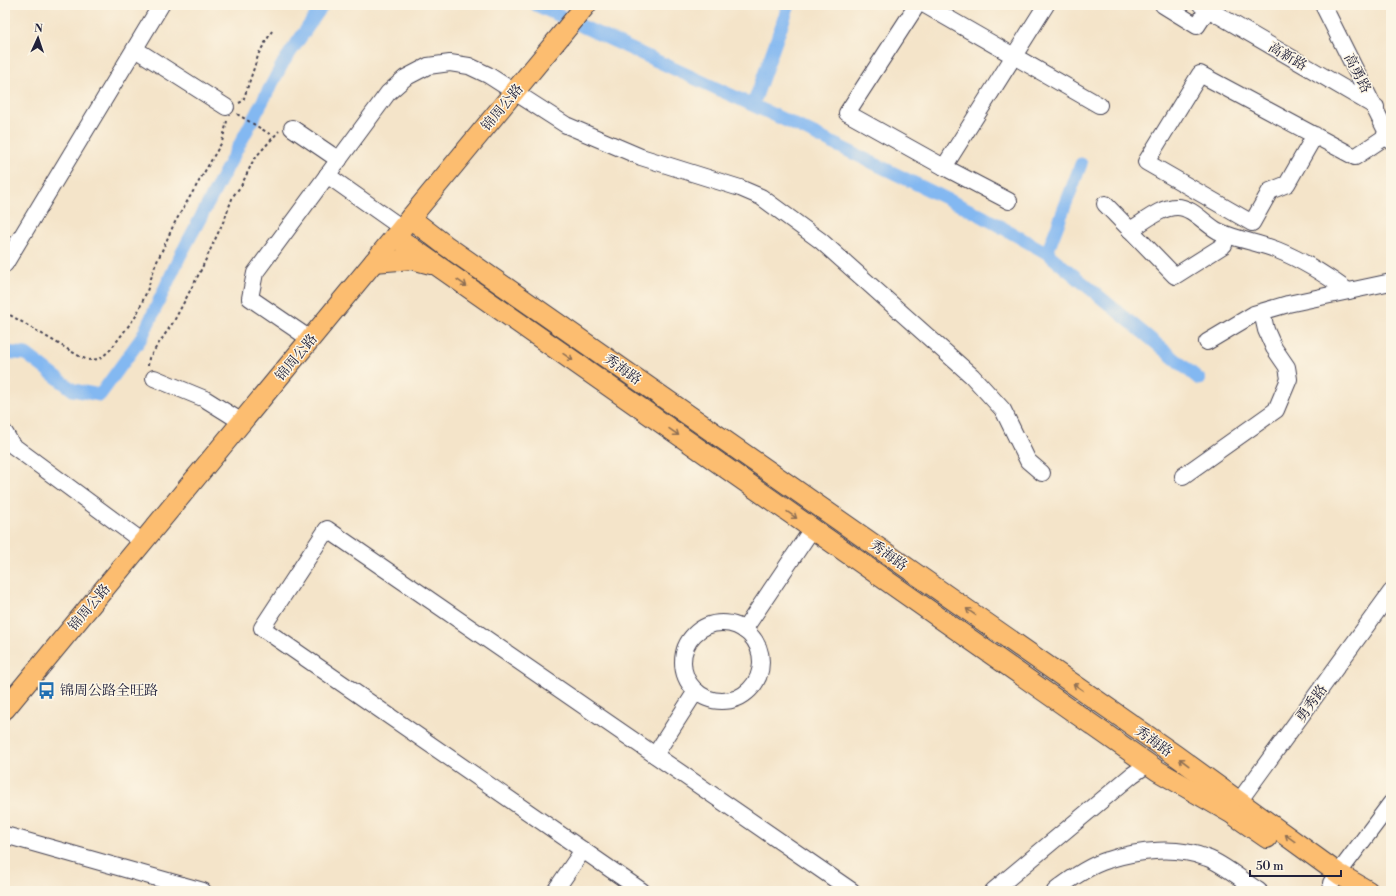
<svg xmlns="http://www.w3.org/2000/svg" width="1396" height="896" font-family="'Libre Bodoni','Noto Serif SC',serif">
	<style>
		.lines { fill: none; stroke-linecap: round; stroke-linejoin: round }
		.canal { stroke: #83b8f1; stroke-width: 13 }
		.minor-casing { stroke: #423f50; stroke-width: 18 }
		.major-casing { stroke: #423f50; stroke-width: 22 }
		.path { stroke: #423f50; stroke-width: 2; stroke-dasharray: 3 3; stroke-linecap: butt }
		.minor { stroke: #fff; stroke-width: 16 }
		.major { stroke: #fcbd6f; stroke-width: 20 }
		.oneway { stroke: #8f7055 }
		.labels { text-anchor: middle; stroke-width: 3; stroke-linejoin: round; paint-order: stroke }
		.street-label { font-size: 14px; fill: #22223b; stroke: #fcf5e5 }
		.poi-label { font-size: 14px; fill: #22223b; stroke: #fcf5e5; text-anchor: start }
	</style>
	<rect width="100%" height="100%" fill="#fcf5e5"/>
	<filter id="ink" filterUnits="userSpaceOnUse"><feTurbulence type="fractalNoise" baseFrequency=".025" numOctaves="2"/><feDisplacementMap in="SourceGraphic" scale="8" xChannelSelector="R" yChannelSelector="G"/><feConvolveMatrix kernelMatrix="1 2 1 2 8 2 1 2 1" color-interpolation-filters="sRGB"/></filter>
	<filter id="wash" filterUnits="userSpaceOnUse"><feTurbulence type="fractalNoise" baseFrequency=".012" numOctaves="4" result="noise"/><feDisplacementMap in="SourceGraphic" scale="16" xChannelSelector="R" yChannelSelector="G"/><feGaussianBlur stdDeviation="0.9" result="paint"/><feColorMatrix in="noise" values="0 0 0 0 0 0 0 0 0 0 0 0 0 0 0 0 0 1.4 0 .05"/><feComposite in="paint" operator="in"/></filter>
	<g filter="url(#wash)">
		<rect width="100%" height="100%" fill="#f4e4c9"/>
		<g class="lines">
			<g class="canal">
				<polyline points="536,5 789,122 980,215 1047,253 1199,379"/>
				<polyline points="753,105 789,5"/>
				<polyline points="1047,253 1081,164"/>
				<polyline points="5,352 26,354 73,390 100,395 142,337 179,258 283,63 323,5"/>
			</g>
		</g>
	</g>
	<g filter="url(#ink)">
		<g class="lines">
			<defs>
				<g id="minor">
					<polyline points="917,5 847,113 944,167 1009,201"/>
					<polyline points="925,5 1099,105"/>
					<polyline points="1163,5 1197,26 1208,9"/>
					<polyline points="1201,5 1376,107"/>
					<polyline points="1323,5 1391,141"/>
					<polyline points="135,49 226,107"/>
					<polyline points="292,128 339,160"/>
					<polyline points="1315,135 1287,184 1270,191 1252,223 1146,162 1200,74 1355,157 1388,135"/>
					<polyline points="944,167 1046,5"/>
					<polyline points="327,175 402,228"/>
					<polyline points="1105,204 1175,276 1224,245 1226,235"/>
					<path d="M1130,230C1144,222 1160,207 1177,207C1192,207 1205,224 1218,231C1237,240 1257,242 1277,250C1302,260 1326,275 1348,291"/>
					<polyline points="5,264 161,5"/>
					<polyline points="310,339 250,298 255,273 388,93 405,78 428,66 450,63 469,66 488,75 566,125 641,157 740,188 761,197 821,241 972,376 1003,410 1028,461 1042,473"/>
					<polyline points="1207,342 1254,314 1288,304 1391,282"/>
					<polyline points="154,378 205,399 242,422"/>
					<polyline points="5,433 12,445 143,542"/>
					<polyline points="1183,476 1276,410 1289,379 1287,367 1274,348 1266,330 1262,312"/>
					<circle cx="722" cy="662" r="39"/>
					<polyline points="744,630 812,529"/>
					<polyline points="655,755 696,691"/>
					<polyline points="1232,811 1391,592"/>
					<polyline points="5,835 203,891"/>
					<polyline points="1331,883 1391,803"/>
					<polyline points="555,891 583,850"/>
					<polyline points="642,891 262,628 327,529 852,891"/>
					<polyline points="993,891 1132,775 1148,764"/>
					<path d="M1055,891C1069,880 1091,865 1108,860C1139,850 1177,846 1207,858C1224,864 1243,881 1259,891"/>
				</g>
				<g id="major">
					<polyline points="410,218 445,245 1175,755 1339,874 1368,891"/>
					<polyline points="395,236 1158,771 1231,813 1267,838"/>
					<polyline points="374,262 412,259 431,264"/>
					<polyline points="5,709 586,5"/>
				</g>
			</defs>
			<use href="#minor" class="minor-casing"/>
			<use href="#major" class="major-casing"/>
			<g class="path">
				<polyline points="239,103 243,101 259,53 272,31"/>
				<polyline points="237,114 273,136"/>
				<polyline points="5,312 79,356 88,360 100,359 111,349 136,316 147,291 155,266 174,224 222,142 227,121"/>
				<polyline points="148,366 149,358 174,321 200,272 225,218 233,196 241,186 254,159 279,131"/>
			</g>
			<use href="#minor" class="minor"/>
			<use href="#major" class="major"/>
		</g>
		<defs><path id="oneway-shaft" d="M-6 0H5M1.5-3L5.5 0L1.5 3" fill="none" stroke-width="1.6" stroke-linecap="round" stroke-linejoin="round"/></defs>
		<g class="oneway">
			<use href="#oneway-shaft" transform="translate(462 283) rotate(35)"/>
			<use href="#oneway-shaft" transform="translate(568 357) rotate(35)"/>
			<use href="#oneway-shaft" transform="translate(674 432) rotate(35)"/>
			<use href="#oneway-shaft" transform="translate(792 515) rotate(35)"/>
			<use href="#oneway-shaft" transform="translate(971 612) rotate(-145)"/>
			<use href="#oneway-shaft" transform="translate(1078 687) rotate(-145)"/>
			<use href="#oneway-shaft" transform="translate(1184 762) rotate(-143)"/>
			<use href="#oneway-shaft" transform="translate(1290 838) rotate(-144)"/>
		</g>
	</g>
	<defs>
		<symbol id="bus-bare" viewBox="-9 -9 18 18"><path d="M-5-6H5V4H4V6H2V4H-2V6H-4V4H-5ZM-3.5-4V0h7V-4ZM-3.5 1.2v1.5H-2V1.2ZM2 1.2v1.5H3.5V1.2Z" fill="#1f6fb2" stroke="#fcf5e5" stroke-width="2.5" paint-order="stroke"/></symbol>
	</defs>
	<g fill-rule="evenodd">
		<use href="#bus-bare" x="34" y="678" width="25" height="25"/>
	</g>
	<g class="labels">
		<g class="street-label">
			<text transform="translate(1288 56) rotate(30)" y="5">高新路</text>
			<text transform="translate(1358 73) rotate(63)" y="5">高勇路</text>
			<text transform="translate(502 107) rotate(-50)" y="5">锦周公路</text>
			<text transform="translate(296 357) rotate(-50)" y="5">锦周公路</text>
			<text transform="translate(623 369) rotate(35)" y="5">秀海路</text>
			<text transform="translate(889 555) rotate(35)" y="5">秀海路</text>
			<text transform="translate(89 607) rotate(-50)" y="5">锦周公路</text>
			<text transform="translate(1311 703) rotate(-54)" y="5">勇秀路</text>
			<text transform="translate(1154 741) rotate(35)" y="5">秀海路</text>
		</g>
		<g class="poi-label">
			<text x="60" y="695">锦周公路全旺路</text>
		</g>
	</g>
	<rect width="1396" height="896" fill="none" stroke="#fcf5e5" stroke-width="20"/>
	<g transform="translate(38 38) rotate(3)" stroke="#fcf5e5" stroke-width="3" paint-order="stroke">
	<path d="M0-3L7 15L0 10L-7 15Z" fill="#22223b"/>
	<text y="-6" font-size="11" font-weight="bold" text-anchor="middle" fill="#22223b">N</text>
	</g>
	<path d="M1250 870v6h91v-6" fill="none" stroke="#22223b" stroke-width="2"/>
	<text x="1256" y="870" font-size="12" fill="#22223b" stroke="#fcf5e5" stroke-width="3" paint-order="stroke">50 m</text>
</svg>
